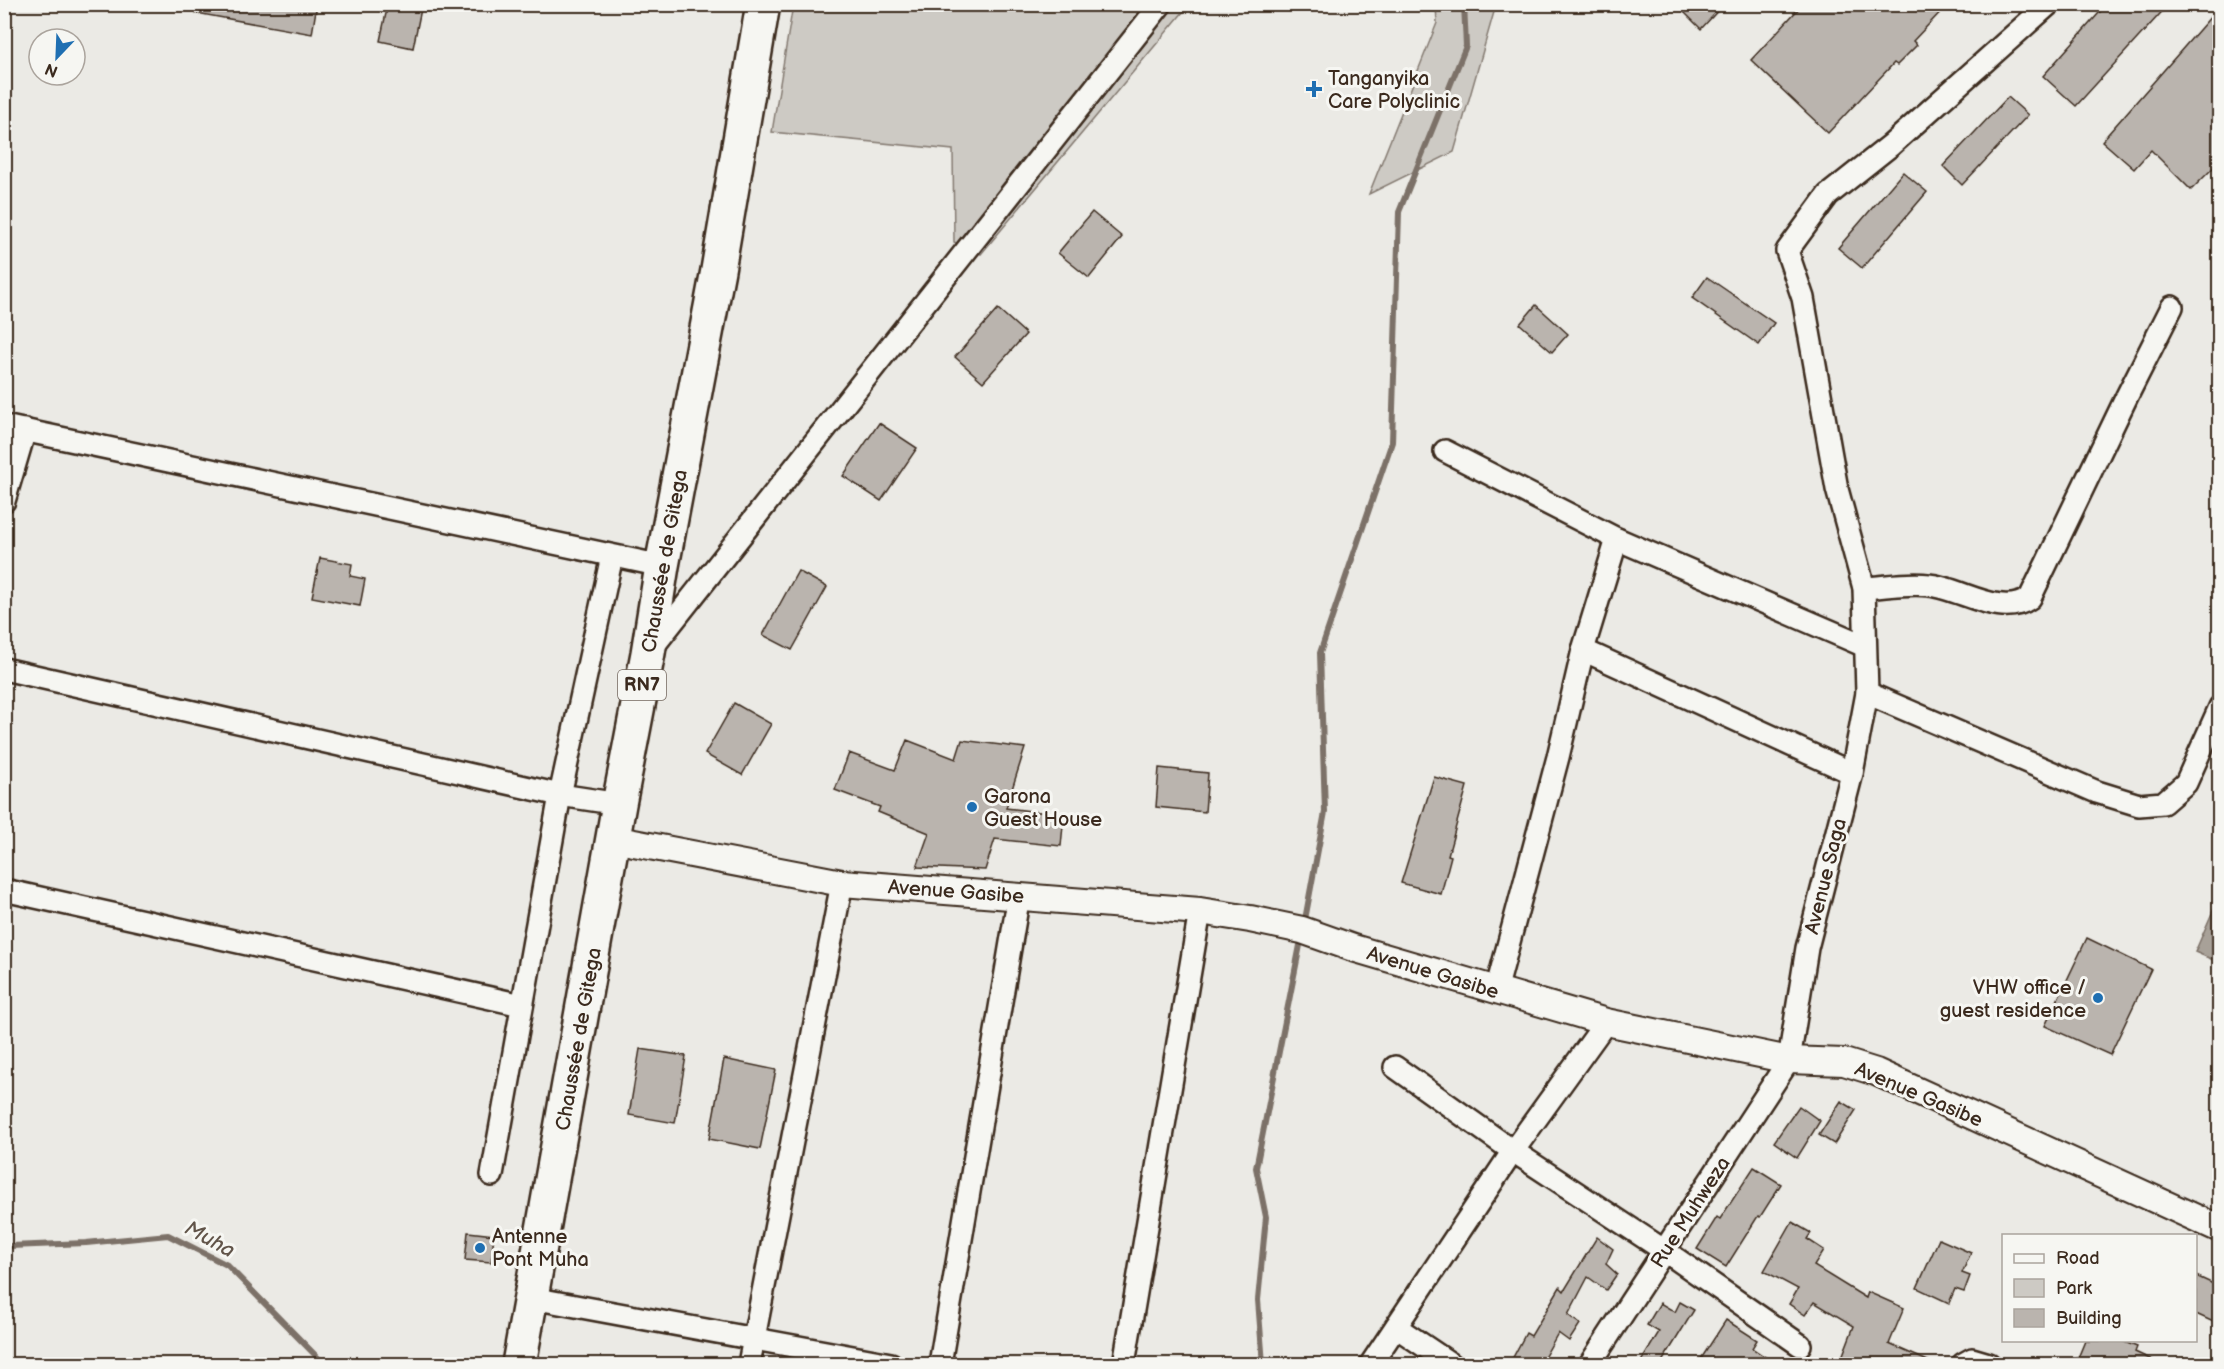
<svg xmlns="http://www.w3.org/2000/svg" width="2224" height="1369" font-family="'Balsamiq Sans',sans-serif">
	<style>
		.green { fill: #cdcac4; stroke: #847a71; stroke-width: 1.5 }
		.water { fill: #a8a198; stroke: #7c7167; stroke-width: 1.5 }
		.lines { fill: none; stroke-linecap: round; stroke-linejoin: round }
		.stream { stroke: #7c7167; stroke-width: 6 }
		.building { fill: #bab4ae; stroke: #3b2a1e; stroke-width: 1.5 }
		.minor-casing { stroke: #3b2a1e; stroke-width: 26 }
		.tertiary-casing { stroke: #3b2a1e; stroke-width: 30 }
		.primary-casing { stroke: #3b2a1e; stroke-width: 38 }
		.minor { stroke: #f6f6f2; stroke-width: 21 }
		.tertiary { stroke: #f6f6f2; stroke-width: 26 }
		.primary { stroke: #f6f6f2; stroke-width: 33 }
		.poi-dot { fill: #1f6fb2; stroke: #f6f6f2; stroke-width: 2 }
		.labels { text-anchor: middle; stroke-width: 6; stroke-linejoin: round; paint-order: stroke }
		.shield { fill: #f6f6f2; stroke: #73675e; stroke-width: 1.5 }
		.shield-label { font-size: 18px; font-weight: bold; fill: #3b2a1e }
		.poi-label { font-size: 20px; fill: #3b2a1e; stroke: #f6f6f2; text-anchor: start }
		.street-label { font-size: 20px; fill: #3b2a1e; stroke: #f6f6f2 }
		.water-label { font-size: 21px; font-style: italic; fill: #615449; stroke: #f6f6f2 }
	</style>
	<rect width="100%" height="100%" fill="#ebeae5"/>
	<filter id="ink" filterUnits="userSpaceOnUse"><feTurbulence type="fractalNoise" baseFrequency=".0167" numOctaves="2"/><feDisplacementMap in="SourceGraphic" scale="12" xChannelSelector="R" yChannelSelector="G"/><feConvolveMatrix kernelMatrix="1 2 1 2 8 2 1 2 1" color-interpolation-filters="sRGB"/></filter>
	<g filter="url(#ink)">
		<g class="green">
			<polygon points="793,5 1189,5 981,254 954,242 953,150 772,132"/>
			<polygon points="1436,5 1496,5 1454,152 1369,194 1437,23"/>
		</g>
		<polygon class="water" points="2219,897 2220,959 2218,962 2195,952"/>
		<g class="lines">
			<g class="stream">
				<polyline points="1304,925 1325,812 1320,653 1392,442 1399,212 1466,46 1464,4"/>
				<polyline points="4,1248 10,1246 86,1243 168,1235 227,1265 324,1364"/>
				<polyline points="1263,1364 1258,1300 1266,1217 1256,1168 1302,935"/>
			</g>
		</g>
		<g class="building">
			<polygon points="197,4 317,4 312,34 196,13"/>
			<polygon points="388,4 422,4 413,48 380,41"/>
			<polygon points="1676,4 1724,4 1701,29"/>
			<polygon points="1803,4 1948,4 1913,41 1917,45 1897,65 1894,63 1828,133 1751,60"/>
			<polygon points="2107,4 2169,4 2076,106 2043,76"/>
			<polygon points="2220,6 2220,161 2191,190 2151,150 2134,169 2102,141"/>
			<polygon points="2008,97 2028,115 1962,185 1943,166"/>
			<polygon points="1903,172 1927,192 1862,268 1838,248"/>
			<polygon points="1092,212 1122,237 1089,278 1058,253"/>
			<polygon points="1707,277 1774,323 1759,345 1692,298"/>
			<polygon points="1536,305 1568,334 1552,352 1520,324"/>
			<polygon points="998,309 1026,334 983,382 955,357"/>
			<polygon points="879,423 917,448 881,501 843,476"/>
			<polygon points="320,558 352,564 350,576 365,579 360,606 312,597"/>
			<polygon points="798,571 827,587 792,650 763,635"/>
			<polygon points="734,703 771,724 742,775 705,754"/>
			<polygon points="907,740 956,759 962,740 1025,748 1006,808 1064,815 1061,846 995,839 985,870 917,867 929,833 878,812 880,807 835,790 849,753 895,770"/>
			<polygon points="1159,768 1208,773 1205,812 1156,807"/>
			<polygon points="1434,777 1467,786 1448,855 1451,856 1441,894 1401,883"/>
			<polygon points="2087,938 2151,969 2110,1055 2045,1026"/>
			<polygon points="640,1049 686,1056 675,1123 629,1115"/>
			<polygon points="724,1059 776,1070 760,1149 709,1139"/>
			<polygon points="1841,1101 1856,1110 1834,1144 1819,1135"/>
			<polygon points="1799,1106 1820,1121 1797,1158 1774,1142"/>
			<polygon points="1754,1167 1781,1184 1760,1217 1758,1216 1726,1267 1697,1249 1717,1217 1720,1219"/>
			<polygon points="1792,1222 1811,1233 1807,1239 1824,1250 1814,1266 1866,1298 1868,1292 1904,1308 1889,1344 1937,1365 1839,1365 1854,1326 1814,1302 1805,1315 1789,1304 1798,1289 1764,1271"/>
			<polygon points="468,1232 494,1235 491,1262 465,1260"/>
			<polygon points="1597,1237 1613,1249 1606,1264 1617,1274 1606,1290 1588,1277 1568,1315 1580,1324 1569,1341 1558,1333 1540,1365 1509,1365 1526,1333 1531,1336 1560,1287 1564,1291"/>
			<polygon points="1939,1239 1971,1253 1962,1273 1970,1276 1964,1292 1955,1289 1949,1303 1917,1288"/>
			<polygon points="2196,1276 2220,1287 2220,1325 2196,1314"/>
			<polygon points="1680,1302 1694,1310 1675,1341 1660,1365 1639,1365 1659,1332 1647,1325 1660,1303 1675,1312"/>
			<polygon points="1726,1320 1757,1340 1752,1348 1777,1365 1697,1365"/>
			<polygon points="2085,1341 2122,1341 2137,1347 2135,1352 2163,1365 2075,1365"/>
		</g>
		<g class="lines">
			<defs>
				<g id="minor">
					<polyline points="4,426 662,566"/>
					<polyline points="1445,451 1617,539 1865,646"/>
					<polyline points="4,501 25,430"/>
					<path d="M1864,588C1885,587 1908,582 1929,585C1961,588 2001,619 2030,598L2127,396L2172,307"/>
					<polyline points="652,648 1161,4"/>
					<polyline points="1583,650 1852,773"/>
					<polyline points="4,669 560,795 619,804"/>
					<polyline points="1867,693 2097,792 2139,805 2163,803 2186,783 2220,707"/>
					<polyline points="4,890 522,1005"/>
					<polyline points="1496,991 1558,757 1583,650 1617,539"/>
					<polyline points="1395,1067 1513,1151 1665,1251 1800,1345"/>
					<polyline points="492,1175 560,795 612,556"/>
					<polyline points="532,1298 891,1364"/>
					<polyline points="1396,1327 1451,1364"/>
					<polyline points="749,1364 842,883"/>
					<polyline points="940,1364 1019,895"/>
					<polyline points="1124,1364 1200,911"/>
					<polyline points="1371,1364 1513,1151 1606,1022"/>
					<polyline points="1590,1364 1789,1060 1807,948 1852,773 1867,693 1864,588 1837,489 1803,298 1787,251 1828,195 1891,145 2049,4"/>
					<polyline points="1963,1364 1972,1359 1989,1364"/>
				</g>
				<polyline id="tertiary" points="613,839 842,883 1200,911 1250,919 1302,930 1353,948 1606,1022 1789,1060 1844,1062 1876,1072 2220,1229"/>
				<polyline id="primary" points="519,1364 619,804 648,653 662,566 718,270 763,4"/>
			</defs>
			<use href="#minor" class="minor-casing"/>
			<use href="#tertiary" class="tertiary-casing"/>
			<use href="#primary" class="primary-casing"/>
			<use href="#minor" class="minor"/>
			<use href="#tertiary" class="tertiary"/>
			<use href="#primary" class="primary"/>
		</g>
	</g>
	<g class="poi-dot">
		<path d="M1311 80h6v6h6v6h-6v6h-6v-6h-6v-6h6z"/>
		<circle cx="972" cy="807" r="6"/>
		<circle cx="2098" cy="998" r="6"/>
		<circle cx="480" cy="1248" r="6"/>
	</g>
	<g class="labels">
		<rect class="shield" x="618" y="670" width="48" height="30" rx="4.5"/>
		<g class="shield-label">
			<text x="642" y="691">RN7</text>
		</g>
		<g class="poi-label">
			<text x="1328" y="85">Tanganyika<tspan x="1328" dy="23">Care Polyclinic</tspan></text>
			<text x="984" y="803">Garona<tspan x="984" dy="23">Guest House</tspan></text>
			<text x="2086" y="994" text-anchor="end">VHW office /<tspan x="2086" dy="23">guest residence</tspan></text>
			<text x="492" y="1243">Antenne<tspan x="492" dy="23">Pont Muha</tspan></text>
		</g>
		<g class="street-label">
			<text transform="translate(664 561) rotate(-80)" y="7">Chaussée de Gitega</text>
			<text transform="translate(1825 876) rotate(-76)" y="7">Avenue Saga</text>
			<text transform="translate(956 891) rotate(4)" y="7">Avenue Gasibe</text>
			<text transform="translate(1433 972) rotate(17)" y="7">Avenue Gasibe</text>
			<text transform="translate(578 1039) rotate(-80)" y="7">Chaussée de Gitega</text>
			<text transform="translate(1919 1094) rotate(23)" y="7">Avenue Gasibe</text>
			<text transform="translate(1690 1212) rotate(-57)" y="7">Rue Muhweza</text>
		</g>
		<g class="water-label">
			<text transform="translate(210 1239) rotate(29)" y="7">Muha</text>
		</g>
	</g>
	<rect width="2224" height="1369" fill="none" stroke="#f6f6f2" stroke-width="24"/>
	<rect x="12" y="12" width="2200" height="1345" fill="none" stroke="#3b2a1e" stroke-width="2" filter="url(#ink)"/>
	<rect x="2002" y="1234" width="195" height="108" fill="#f6f6f2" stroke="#aba49d" stroke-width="1.5"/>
	<rect x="2014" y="1254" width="30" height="9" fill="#f6f6f2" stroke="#aba49d" stroke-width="1.5"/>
	<text x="2056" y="1264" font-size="18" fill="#3b2a1e">Road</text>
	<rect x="2014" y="1279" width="30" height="18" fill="#cdcac4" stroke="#aba49d" stroke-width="1.5"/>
	<text x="2056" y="1294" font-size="18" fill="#3b2a1e">Park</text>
	<rect x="2014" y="1309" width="30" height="18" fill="#bab4ae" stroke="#aba49d" stroke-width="1.5"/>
	<text x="2056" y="1324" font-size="18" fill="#3b2a1e">Building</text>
	<g transform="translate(57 57) rotate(203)"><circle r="28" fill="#f6f6f2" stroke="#aba49d" stroke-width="1.5"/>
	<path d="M0-4.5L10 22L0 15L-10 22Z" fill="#1f6fb2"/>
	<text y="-9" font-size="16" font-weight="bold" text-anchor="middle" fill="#3b2a1e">N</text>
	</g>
</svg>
